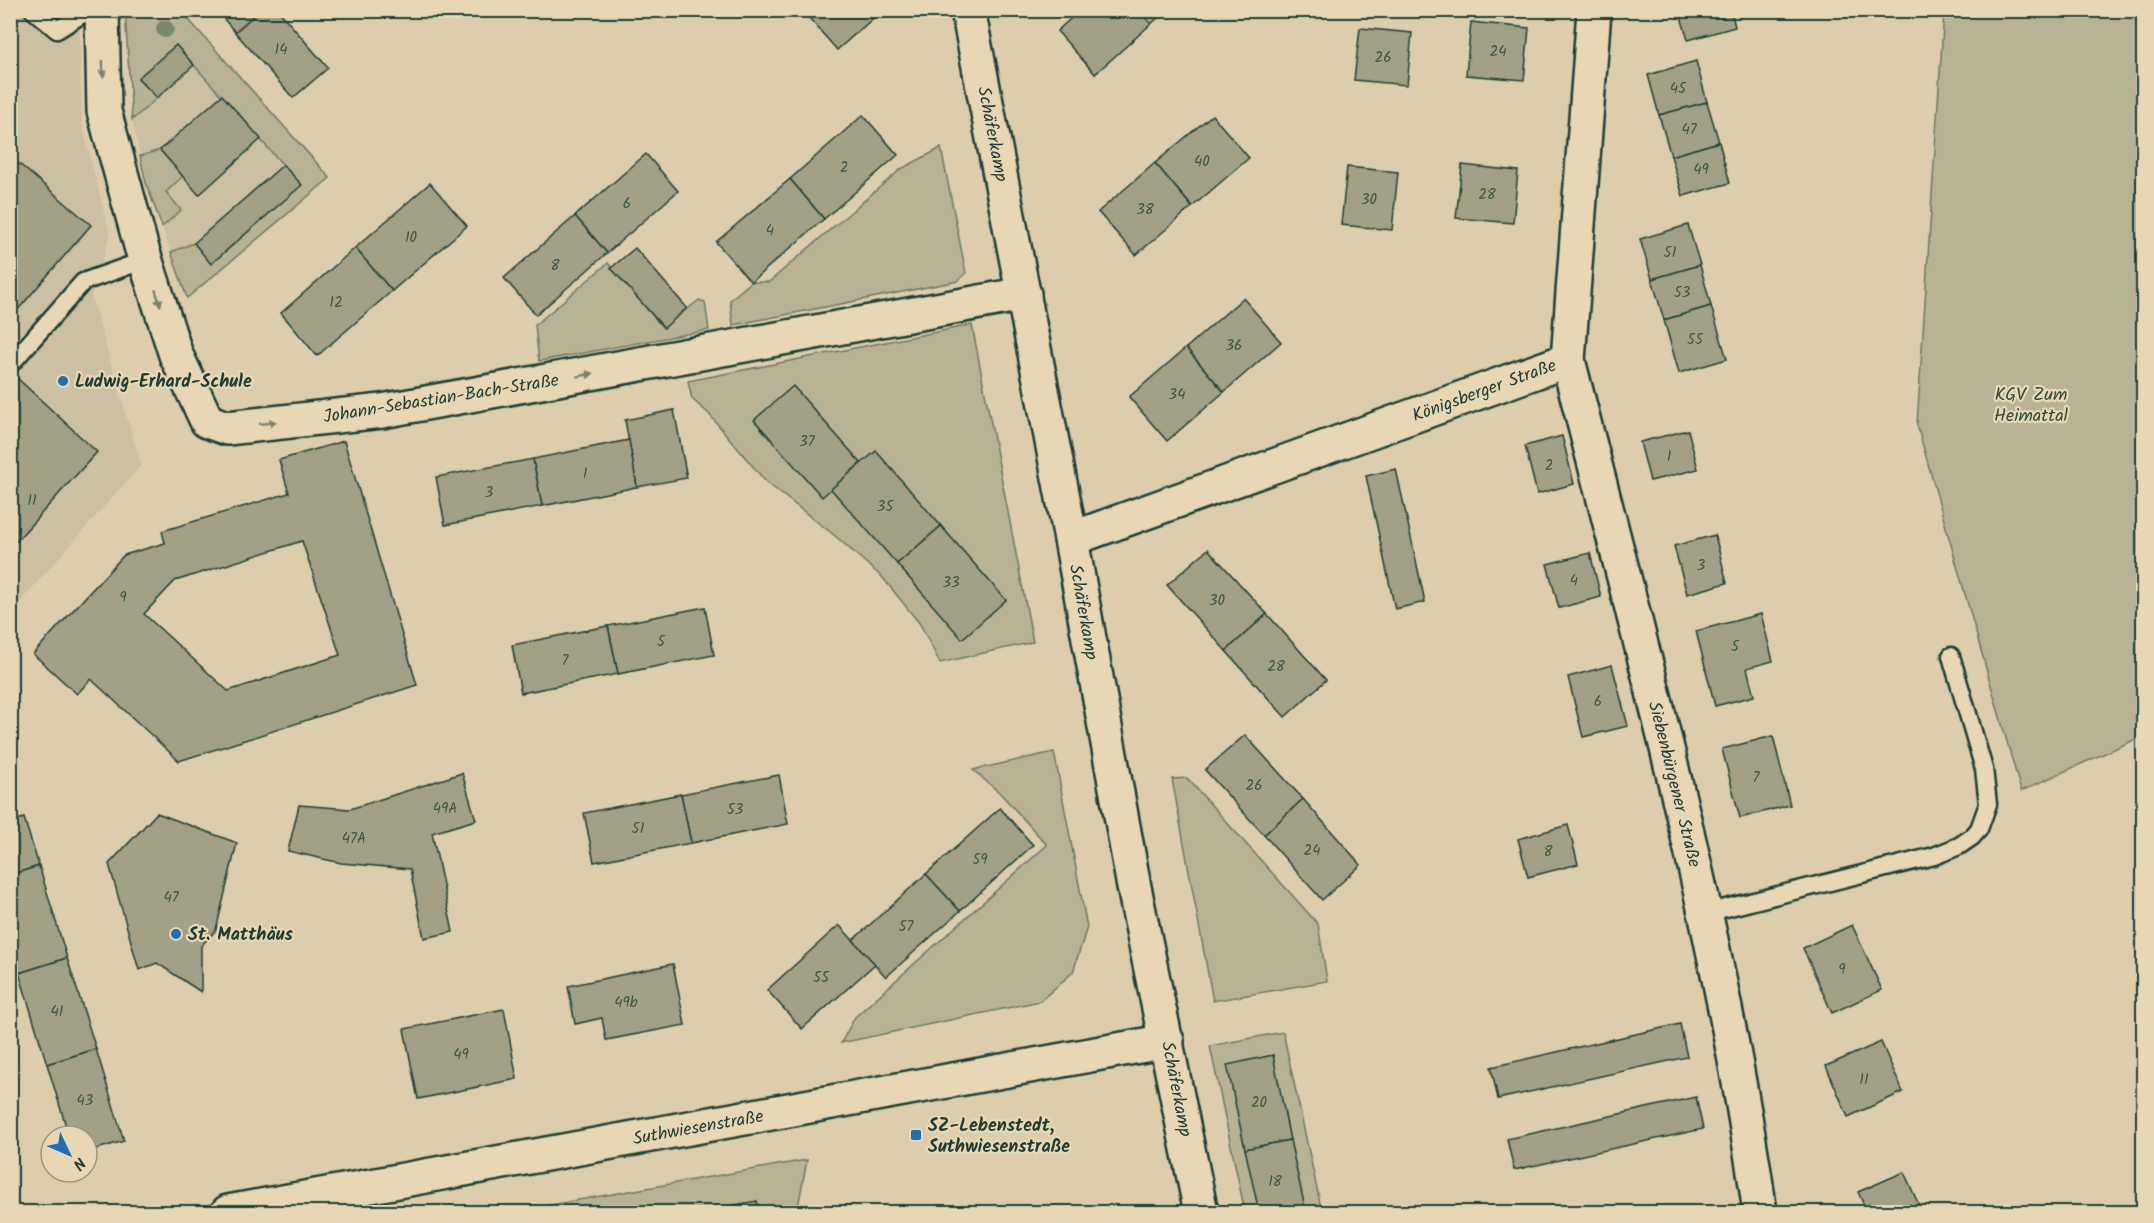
<svg xmlns="http://www.w3.org/2000/svg" width="2154" height="1223" font-family="Kalam,sans-serif">
	<style>
		.built { fill: #cbc0a1 }
		.green { fill: #b9b396; stroke: #6c7865; stroke-width: 1.5 }
		.building { fill: #a2a087; stroke: #1f3d34; stroke-width: 1.5; fill-rule: evenodd }
		.lines { fill: none; stroke-linecap: round; stroke-linejoin: round }
		.lane-casing { stroke: #1f3d34; stroke-width: 21 }
		.street-casing { stroke: #1f3d34; stroke-width: 38 }
		.secondary-casing { stroke: #1f3d34; stroke-width: 38 }
		.lane { stroke: #e8d7b4; stroke-width: 16 }
		.street { stroke: #e8d7b4; stroke-width: 33 }
		.secondary { stroke: #e8d7b4; stroke-width: 33 }
		.tree { fill: #7c8570 }
		.oneway { fill: #79826e }
		.poi-dot { fill: #1f6fb2; stroke: #e8d7b4; stroke-width: 2 }
		.labels { text-anchor: middle; stroke-width: 4.5; stroke-linejoin: round; paint-order: stroke }
		.number-label { font-size: 15px; fill: #405649 }
		.street-label { font-size: 18px; fill: #1f3d34; stroke: #e8d7b4 }
		.poi-label { font-size: 18px; font-weight: bold; fill: #1f3d34; stroke: #e8d7b4; text-anchor: start }
		.park-label { font-size: 18px; fill: #2e493e; stroke: #e8d7b4 }
	</style>
	<rect width="100%" height="100%" fill="#dcceac"/>
	<filter id="ink" filterUnits="userSpaceOnUse"><feTurbulence type="fractalNoise" baseFrequency=".0167" numOctaves="2"/><feDisplacementMap in="SourceGraphic" scale="12" xChannelSelector="R" yChannelSelector="G"/><feConvolveMatrix kernelMatrix="1 2 1 2 8 2 1 2 1" color-interpolation-filters="sRGB"/></filter>
	<g filter="url(#ink)">
		<g class="built">
			<polygon points="11,11 79,11 82,125 110,235 91,296 141,465 11,612"/>
			<polygon points="194,65 222,95 160,150 140,156 132,120"/>
			<polygon points="261,139 283,165 194,243 171,252 162,227 181,210 165,192 183,176 199,194"/>
		</g>
		<g class="green">
			<polygon points="125,11 181,11 330,178 187,298 171,252 194,243 212,263 301,185 176,45 138,78 157,98 132,120"/>
			<polygon points="1944,11 2143,11 2143,736 2021,791 1917,425"/>
			<polygon points="941,148 966,273 958,281 733,325 730,300 751,282 769,282 901,169"/>
			<polygon points="160,150 183,176 166,192 181,210 162,227 146,183 140,156"/>
			<polygon points="608,263 663,328 699,300 705,302 709,330 539,361 535,325"/>
			<polygon points="972,325 1033,642 940,663 920,624 883,578 834,535 766,482 709,414 692,399 688,381"/>
			<polygon points="1054,752 1087,927 1073,972 1040,1001 841,1043 855,1017 1047,845 1000,793 973,770"/>
			<polygon points="1187,778 1318,924 1327,981 1213,1001 1172,779"/>
			<polygon points="1283,1032 1322,1212 1245,1212 1210,1046"/>
			<polygon points="807,1160 797,1212 759,1212 757,1201 697,1212 510,1212"/>
		</g>
		<g class="building">
			<polygon points="216,10 260,10 235,32"/>
			<polygon points="260,10 278,10 328,68 293,98 235,32"/>
			<polygon points="802,10 877,10 879,13 837,50"/>
			<polygon points="1080,10 1139,10 1151,24 1095,74 1057,31"/>
			<polygon points="1139,10 1167,10 1151,24"/>
			<polygon points="1679,10 1731,10 1735,27 1688,40"/>
			<polygon points="1471,22 1529,28 1524,80 1466,75"/>
			<polygon points="1360,28 1412,33 1407,85 1354,80"/>
			<polygon points="176,45 194,65 157,98 138,78"/>
			<polygon points="1696,61 1707,102 1659,115 1648,75"/>
			<polygon points="222,95 261,139 199,195 160,150"/>
			<polygon points="1707,102 1719,142 1671,156 1659,115"/>
			<polygon points="863,115 898,155 824,219 790,179"/>
			<polygon points="1212,115 1249,158 1192,207 1155,163"/>
			<polygon points="1719,142 1730,183 1683,196 1671,156"/>
			<polygon points="646,154 678,191 607,253 575,216"/>
			<polygon points="10,156 91,225 10,319 11,220"/>
			<polygon points="1155,163 1192,207 1136,255 1098,212"/>
			<polygon points="283,165 302,185 211,264 194,243"/>
			<polygon points="1462,165 1518,171 1513,223 1456,218"/>
			<polygon points="1347,167 1398,172 1392,230 1341,225"/>
			<polygon points="790,179 824,219 751,282 716,242"/>
			<polygon points="430,183 467,226 392,291 355,248"/>
			<polygon points="575,216 607,253 536,315 504,278"/>
			<polygon points="1688,225 1700,265 1652,279 1640,239"/>
			<polygon points="355,248 392,291 317,356 281,313"/>
			<polygon points="635,248 687,308 664,328 611,268"/>
			<polygon points="1700,265 1711,306 1664,320 1652,279"/>
			<polygon points="1243,298 1281,342 1224,392 1186,348"/>
			<polygon points="1711,306 1727,359 1679,373 1664,320"/>
			<polygon points="1186,348 1224,392 1167,441 1129,397"/>
			<polygon points="17,378 97,452 10,548 10,385"/>
			<polygon points="793,386 861,463 822,497 754,420"/>
			<polygon points="674,410 687,478 637,487 625,420"/>
			<polygon points="1688,430 1698,469 1650,481 1640,442"/>
			<polygon points="1562,436 1574,484 1537,494 1525,446"/>
			<polygon points="629,440 637,487 542,506 533,459"/>
			<path d="M344,441L417,685L179,761L91,679L77,694L33,654L124,555L165,543L162,531L289,493L279,460ZM302,541L340,655L228,691L144,614L175,581Z"/>
			<polygon points="876,451 941,526 897,564 831,489"/>
			<polygon points="533,459 542,506 445,525 436,477"/>
			<polygon points="1396,469 1425,602 1395,609 1366,476"/>
			<polygon points="941,526 1006,600 962,639 897,564"/>
			<polygon points="1715,535 1727,583 1687,594 1674,546"/>
			<polygon points="1208,549 1267,614 1226,651 1167,585"/>
			<polygon points="1590,553 1601,597 1559,608 1547,564"/>
			<polygon points="705,607 714,655 618,674 608,626"/>
			<polygon points="1267,614 1326,680 1285,717 1226,651"/>
			<polygon points="1761,614 1773,661 1747,668 1754,696 1715,706 1696,631"/>
			<polygon points="608,626 618,674 521,693 512,645"/>
			<polygon points="1612,665 1628,726 1583,737 1568,677"/>
			<polygon points="1245,735 1303,799 1264,835 1205,770"/>
			<polygon points="1773,736 1790,805 1740,818 1722,749"/>
			<polygon points="462,773 476,820 432,833 453,932 424,938 410,869 341,863 288,851 299,805 350,809"/>
			<polygon points="779,775 788,824 691,843 681,794"/>
			<polygon points="681,794 691,843 594,862 584,813"/>
			<polygon points="1303,799 1361,865 1322,900 1264,835"/>
			<polygon points="1000,808 1033,845 960,911 926,874"/>
			<polygon points="157,813 237,843 216,930 201,946 201,992 157,963 139,970 109,864"/>
			<polygon points="24,818 39,866 10,875 10,822"/>
			<polygon points="1568,825 1578,864 1528,877 1518,839"/>
			<polygon points="39,866 67,958 19,973 10,946 10,875"/>
			<polygon points="926,874 960,911 886,977 853,940"/>
			<polygon points="839,925 875,964 802,1029 767,990"/>
			<polygon points="1852,925 1882,990 1832,1013 1803,948"/>
			<polygon points="67,958 96,1049 47,1064 19,973"/>
			<polygon points="673,964 685,1025 606,1040 602,1018 575,1024 568,986"/>
			<polygon points="504,1009 517,1079 418,1099 404,1029"/>
			<polygon points="1680,1024 1687,1057 1498,1099 1491,1067"/>
			<polygon points="1881,1042 1903,1092 1848,1117 1826,1066"/>
			<polygon points="96,1049 124,1141 87,1152 87,1136 69,1136 47,1064"/>
			<polygon points="1273,1055 1290,1140 1245,1149 1227,1065"/>
			<polygon points="1696,1097 1703,1129 1514,1170 1507,1139"/>
			<polygon points="1290,1140 1306,1212 1259,1212 1245,1149"/>
			<polygon points="1904,1172 1922,1212 1867,1212 1858,1192"/>
			<polygon points="757,1201 759,1212 697,1212"/>
		</g>
		<g class="lines">
			<defs>
				<g id="lane">
					<polyline points="33,10 57,30 89,10"/>
					<polyline points="10,365 83,282 145,260"/>
					<polyline points="1706,913 1934,856 1959,846 1972,837 1979,829 1988,804 1984,769 1951,656"/>
				</g>
				<g id="street">
					<polyline points="102,10 104,111 141,246 176,355 207,421 227,428 382,411 1024,294"/>
					<path d="M1568,360C1640,642 1719,924 1760,1212"/>
					<polyline points="1071,539 1568,360 1594,10"/>
				</g>
				<g id="secondary">
					<polyline points="968,10 1071,539 1134,887 1201,1212"/>
					<polyline points="228,1212 1167,1041"/>
				</g>
			</defs>
			<use href="#lane" class="lane-casing"/>
			<use href="#street" class="street-casing"/>
			<use href="#secondary" class="secondary-casing"/>
			<use href="#lane" class="lane"/>
			<use href="#street" class="street"/>
			<use href="#secondary" class="secondary"/>
		</g>
		<circle class="tree" cx="165" cy="29" r="9"/>
		<defs><path id="oneway-solid" d="M-6-.8H1V-3.2L6.5 0L1 3.2V.8H-6Z" transform="scale(1.5)"/></defs>
		<g class="oneway">
			<use href="#oneway-solid" transform="translate(103 69) rotate(89)"/>
			<use href="#oneway-solid" transform="translate(158 298) rotate(72)"/>
			<use href="#oneway-solid" transform="translate(585 375) rotate(-10)"/>
			<use href="#oneway-solid" transform="translate(268 423) rotate(-6)"/>
		</g>
	</g>
	<g class="poi-dot">
		<circle cx="63" cy="381" r="6"/>
		<circle cx="176" cy="934" r="6"/>
		<rect x="910" y="1129" width="12" height="12" rx="3"/>
	</g>
	<g class="labels">
		<g class="number-label">
			<text x="281" y="54">14</text>
			<text x="1498" y="56">24</text>
			<text x="1383" y="62">26</text>
			<text x="1678" y="93">45</text>
			<text x="1689" y="134">47</text>
			<text x="1202" y="166">40</text>
			<text x="844" y="172">2</text>
			<text x="1701" y="174">49</text>
			<text x="1487" y="199">28</text>
			<text x="1369" y="204">30</text>
			<text x="627" y="208">6</text>
			<text x="1145" y="214">38</text>
			<text x="770" y="235">4</text>
			<text x="411" y="242">10</text>
			<text x="1670" y="257">51</text>
			<text x="555" y="270">8</text>
			<text x="1682" y="297">53</text>
			<text x="336" y="307">12</text>
			<text x="1695" y="344">55</text>
			<text x="1234" y="350">36</text>
			<text x="1177" y="399">34</text>
			<text x="807" y="446">37</text>
			<text x="1669" y="461">1</text>
			<text x="1549" y="470">2</text>
			<text x="585" y="478">1</text>
			<text x="489" y="497">3</text>
			<text x="32" y="505">11</text>
			<text x="885" y="511">35</text>
			<text x="1701" y="570">3</text>
			<text x="1574" y="585">4</text>
			<text x="951" y="587">33</text>
			<text x="123" y="602">9</text>
			<text x="1217" y="605">30</text>
			<text x="661" y="646">5</text>
			<text x="1735" y="651">5</text>
			<text x="565" y="665">7</text>
			<text x="1276" y="671">28</text>
			<text x="1598" y="706">6</text>
			<text x="1756" y="782">7</text>
			<text x="1254" y="790">26</text>
			<text x="445" y="813">49A</text>
			<text x="735" y="814">53</text>
			<text x="638" y="833">51</text>
			<text x="354" y="843">47A</text>
			<text x="1312" y="855">24</text>
			<text x="1548" y="856">8</text>
			<text x="980" y="864">59</text>
			<text x="171" y="902">47</text>
			<text x="906" y="931">57</text>
			<text x="1842" y="974">9</text>
			<text x="821" y="982">55</text>
			<text x="626" y="1007">49b</text>
			<text x="57" y="1016">41</text>
			<text x="461" y="1059">49</text>
			<text x="1864" y="1084">11</text>
			<text x="85" y="1105">43</text>
			<text x="1259" y="1107">20</text>
			<text x="1275" y="1186">18</text>
		</g>
		<g class="street-label">
			<text transform="translate(993 134) rotate(79)" y="6">Schäferkamp</text>
			<text transform="translate(1484 390) rotate(-20)" y="6">Königsberger Straße</text>
			<text transform="translate(441 398) rotate(-9)" y="6">Johann-Sebastian-Bach-Straße</text>
			<text transform="translate(1084 612) rotate(80)" y="6">Schäferkamp</text>
			<text transform="translate(1675 784) rotate(76)" y="6">Siebenbürgener Straße</text>
			<text transform="translate(1177 1089) rotate(79)" y="6">Schäferkamp</text>
			<text transform="translate(698 1127) rotate(-10)" y="6">Suthwiesenstraße</text>
		</g>
		<g class="poi-label">
			<text x="75" y="387">Ludwig-Erhard-Schule</text>
			<text x="188" y="940">St. Matthäus</text>
			<text x="928" y="1131">SZ-Lebenstedt,<tspan x="928" dy="21">Suthwiesenstraße</tspan></text>
		</g>
		<g class="park-label">
			<text x="2031" y="400">KGV Zum<tspan x="2031" dy="21">Heimattal</tspan></text>
		</g>
	</g>
	<rect width="2154" height="1223" fill="none" stroke="#e8d7b4" stroke-width="36"/>
	<rect x="18" y="18" width="2118" height="1187" fill="none" stroke="#1f3d34" stroke-width="2" filter="url(#ink)"/>
	<g transform="translate(69 1154) rotate(134)"><circle r="28" fill="#e8d7b4" stroke="#989981" stroke-width="1.5"/>
	<path d="M0-4.5L10 22L0 15L-10 22Z" fill="#1f6fb2"/>
	<text y="-9" font-size="16" font-weight="bold" text-anchor="middle" fill="#1f3d34">N</text>
	</g>
</svg>
